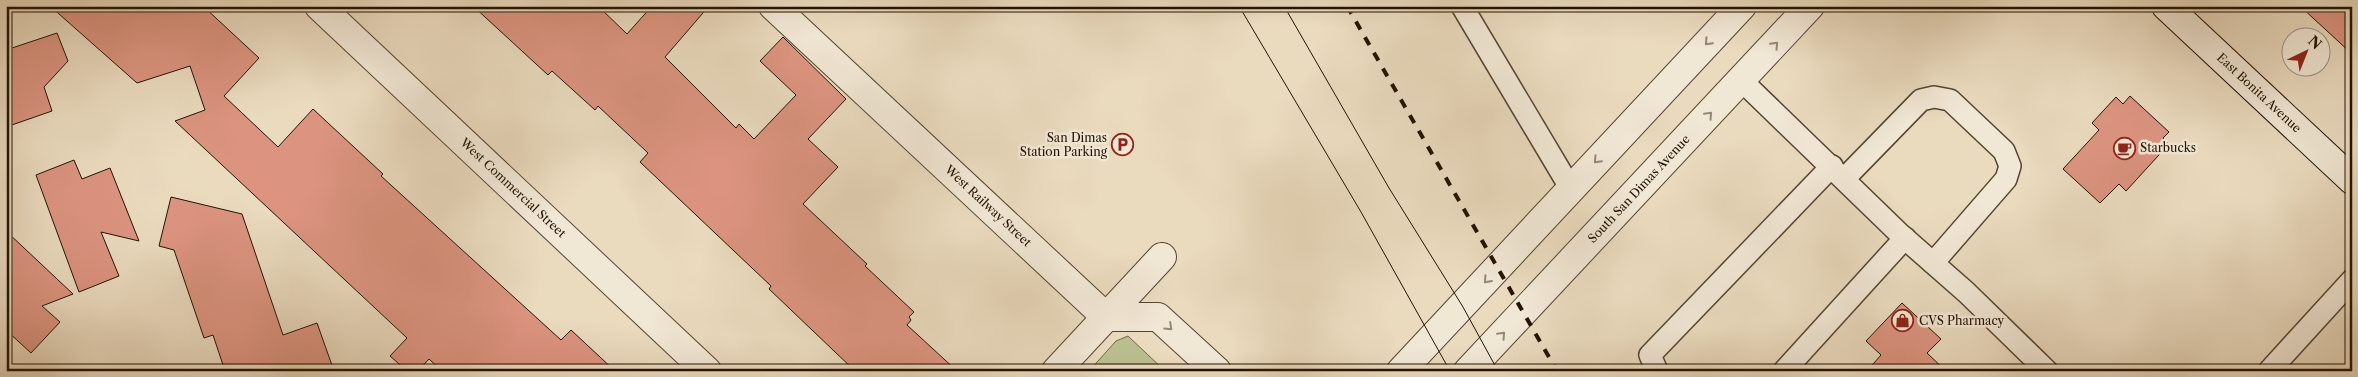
<svg xmlns="http://www.w3.org/2000/svg" width="2358" height="377" font-family="'Libre Caslon Text',serif">
	<style>
		.green { fill: #babe8f; stroke: #6e6848 }
		.building { fill: #dc9480; stroke: #231300 }
		.lines { fill: none; stroke-linecap: round; stroke-linejoin: round }
		.service-casing { stroke: #554530; stroke-width: 24 }
		.minor-casing { stroke: #554530; stroke-width: 30 }
		.tertiary-casing { stroke: #554530; stroke-width: 30 }
		.secondary-casing { stroke: #231300; stroke-width: 30 }
		.service { stroke: #f1e7d5; stroke-width: 21 }
		.minor { stroke: #f1e7d5; stroke-width: 28 }
		.tertiary { stroke: #f1e7d5; stroke-width: 28 }
		.secondary { stroke: #f1e7d5; stroke-width: 28 }
		.tram { stroke: #231300; stroke-width: 1 }
		.rail { stroke: #231300; stroke-width: 4; stroke-dasharray: 9 9; stroke-linecap: butt }
		.oneway { stroke: #948875 }
		.labels { text-anchor: middle; stroke-width: 5; stroke-linejoin: round; paint-order: stroke }
		.street-label { font-size: 12px; fill: #231300; stroke: #f1e7d5 }
		.poi-label { font-size: 12px; fill: #231300; stroke: #f1e7d5; text-anchor: start }
	</style>
	<rect width="100%" height="100%" fill="#eadabe"/>
	<filter id="stains"><feTurbulence type="fractalNoise" baseFrequency=".004" numOctaves="4"/><feColorMatrix values="0 0 0 0 .2 0 0 0 0 .09 0 0 0 0 .02 0 0 0 .5 -.17"/></filter>
	<radialGradient id="worn" r=".72"><stop offset=".6" stop-color="#630" stop-opacity="0"/><stop offset="1" stop-color="#630" stop-opacity=".3"/></radialGradient>
	<polygon class="green" points="1128,336 1165,371 1089,371 1116,341"/>
	<g class="building">
		<polygon points="50,6 203,6 259,58 224,96 278,147 313,109 383,174 381,176 561,340 571,330 615,371 442,371 429,359 418,371 407,371 390,356 407,338 175,121 205,110 190,66 137,83"/>
		<polygon points="473,6 598,6 627,34 652,6 709,6 665,57 736,128 739,124 754,139 796,95 760,61 783,37 846,99 808,139 838,167 803,204 867,264 865,266 914,312 909,317 911,320 907,325 957,371 855,371 769,289 771,286 640,162 648,153 598,106 595,110 552,71 548,75"/>
		<polygon points="2300,6 2352,6 2352,54"/>
		<polygon points="57,33 68,61 44,87 52,111 6,127 6,50"/>
		<polygon points="2130,96 2169,132 2163,138 2169,144 2126,191 2119,184 2100,203 2063,169 2099,130 2092,123 2116,97 2123,104"/>
		<polygon points="74,160 82,179 110,168 139,241 101,232 119,276 79,292 36,175"/>
		<polygon points="171,197 242,214 283,335 317,323 334,371 225,371 213,335 204,338 174,250 159,246"/>
		<polygon points="6,231 73,294 42,306 60,322 31,353 6,330"/>
		<polygon points="1902,303 1941,339 1927,353 1946,371 1867,371 1881,355 1866,341"/>
	</g>
	<g class="lines">
		<defs>
			<g id="service">
				<polyline points="1462,6 1571,189"/>
				<polyline points="1741,80 1901,235 1966,292 2047,371"/>
				<polyline points="1844,179 1921,100 1934,97 1950,100 2004,151 2010,166 2006,179 1933,263"/>
				<polyline points="1657,371 1650,355 1832,166"/>
				<polyline points="1784,371 1905,238"/>
				<polyline points="2269,371 2352,280"/>
			</g>
			<g id="minor">
				<polyline points="319,6 707,371"/>
				<polyline points="773,6 1106,317 1158,317 1217,371"/>
				<polyline points="1056,371 1162,257"/>
			</g>
			<g id="tertiary">
				<polyline points="1401,371 1742,6"/>
				<polyline points="1468,371 1810,6"/>
			</g>
			<polyline id="secondary" points="2166,6 2352,180"/>
		</defs>
		<use href="#service" class="service-casing"/>
		<use href="#minor" class="minor-casing"/>
		<use href="#tertiary" class="tertiary-casing"/>
		<use href="#secondary" class="secondary-casing"/>
		<use href="#service" class="service"/>
		<use href="#minor" class="minor"/>
		<use href="#tertiary" class="tertiary"/>
		<use href="#secondary" class="secondary"/>
		<g class="tram">
			<polyline points="1239,6 1361,212 1450,371"/>
			<polyline points="1284,6 1389,188 1463,307 1498,371"/>
		</g>
		<polyline class="rail" points="1347,6 1557,371"/>
	</g>
	<defs><path id="oneway-chevron" d="M-2-3.5L2.5 0L-2 3.5" fill="none" stroke-width="1.6" stroke-linecap="round" stroke-linejoin="round" transform="scale(1.25)"/></defs>
	<g class="oneway">
		<use href="#oneway-chevron" transform="translate(1708 42) rotate(133)"/>
		<use href="#oneway-chevron" transform="translate(1775 45) rotate(-47)"/>
		<use href="#oneway-chevron" transform="translate(1709 115) rotate(-47)"/>
		<use href="#oneway-chevron" transform="translate(1597 160) rotate(133)"/>
		<use href="#oneway-chevron" transform="translate(1487 280) rotate(132)"/>
		<use href="#oneway-chevron" transform="translate(1169 327) rotate(43)"/>
		<use href="#oneway-chevron" transform="translate(1502 335) rotate(-47)"/>
	</g>
	<defs>
		<symbol id="parking-ring" viewBox="-11 -11 22 22"><circle r="9.5" fill="#f1e7d5" stroke="#8f2418" stroke-width="1.5"/><path d="M-3.5-5.5H1a3.5 3.5 0 0 1 0 7H-1V5.5H-3.5ZM-1-3.4V-.6H.8a1.4 1.4 0 0 0 0-2.8Z" fill="#8f2418"/></symbol>
		<symbol id="cafe-ring" viewBox="-11 -11 22 22"><circle r="9.5" fill="#f1e7d5" stroke="#8f2418" stroke-width="1.5"/><path d="M-5.5-4.5H6V0H3Q3 3.5 0 3.5H-2.5Q-5.5 3.5-5.5 0ZM3-3.2v2h1.7v-2ZM-6 4.5H4V6H-6Z" fill="#8f2418"/></symbol>
		<symbol id="shop-ring" viewBox="-11 -11 22 22"><circle r="9.5" fill="#f1e7d5" stroke="#8f2418" stroke-width="1.5"/><path d="M-5-2.5h2.3a2.7 3.5 0 0 1 5.4 0H5L5.5 6h-11ZM-1.5-2.5h3a1.5 2.3 0 0 0-3 0Z" fill="#8f2418"/></symbol>
	</defs>
	<g fill-rule="evenodd">
		<use href="#parking-ring" x="1110" y="132" width="25" height="25"/>
		<use href="#cafe-ring" x="2112" y="136" width="25" height="25"/>
		<use href="#shop-ring" x="1890" y="308" width="25" height="25"/>
	</g>
	<g class="labels">
		<g class="street-label">
			<text transform="translate(2259 93) rotate(43)" y="4">East Bonita Avenue</text>
			<text transform="translate(513 188) rotate(43)" y="4">West Commercial Street</text>
			<text transform="translate(1639 189) rotate(-47)" y="4">South San Dimas Avenue</text>
			<text transform="translate(988 206) rotate(43)" y="4">West Railway Street</text>
		</g>
		<g class="poi-label">
			<text x="1107" y="142" text-anchor="end">San Dimas<tspan x="1107" dy="14">Station Parking</tspan></text>
			<text x="2140" y="152">Starbucks</text>
			<text x="1919" y="325">CVS Pharmacy</text>
		</g>
	</g>
	<rect width="2358" height="377" fill="none" stroke="#eadabe" stroke-width="25"/>
	<rect x="8" y="8" width="2343" height="362" fill="none" stroke="#231300" stroke-width="2.5"/>
	<rect x="12" y="12" width="2333" height="352" fill="none" stroke="#231300"/>
	<g transform="translate(2306 52) rotate(43)"><circle r="24" fill="#f1e7d5" stroke="#9f9280"/>
	<path d="M0-4L9 19L0 12L-9 19Z" fill="#8f2418"/>
	<text y="-8" font-size="14" font-weight="bold" text-anchor="middle" fill="#231300">N</text>
	</g>
	<rect width="100%" height="100%" filter="url(#stains)"/>
	<rect width="100%" height="100%" fill="url(#worn)"/>
</svg>
